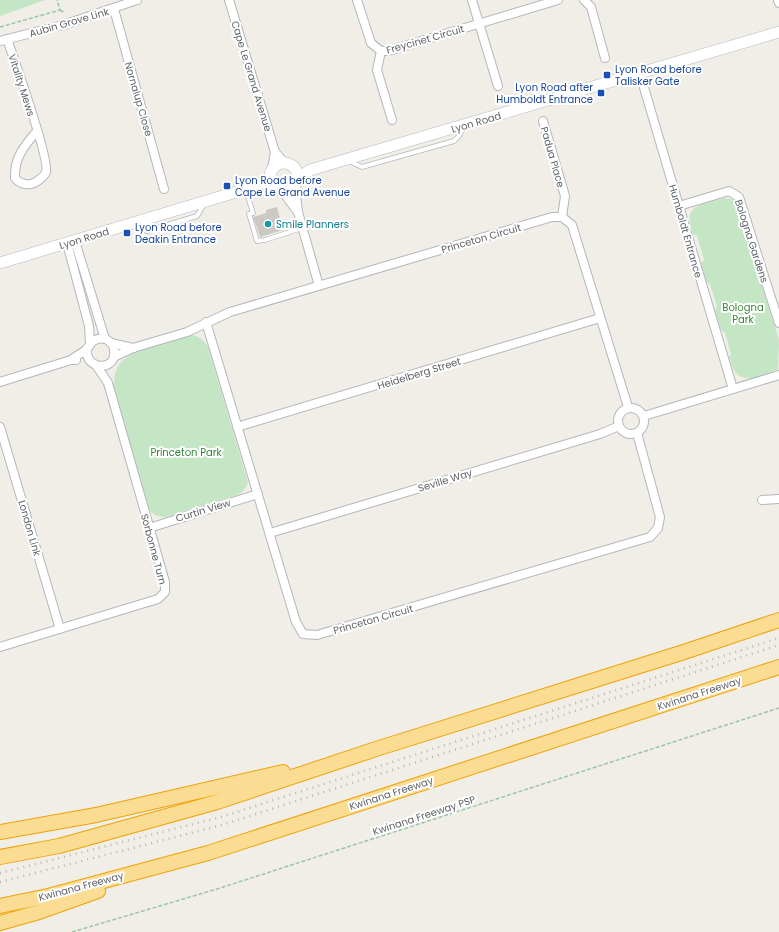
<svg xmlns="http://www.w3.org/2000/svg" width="779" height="932" font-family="Poppins,sans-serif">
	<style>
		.green { fill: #c5e6c4 }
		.building { fill: #ccc8c4 }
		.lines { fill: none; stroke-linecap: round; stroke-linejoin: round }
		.lane-casing { stroke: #b4b7bb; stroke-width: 5.5 }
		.street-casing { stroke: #b4b7bb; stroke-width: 10 }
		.secondary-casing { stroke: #b5b9be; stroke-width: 12 }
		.highway-casing { stroke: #f0a106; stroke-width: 16 }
		.path { stroke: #9cc5a7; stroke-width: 1.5; stroke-dasharray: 4 2; stroke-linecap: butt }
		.lane { stroke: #fff; stroke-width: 4 }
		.street { stroke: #fff; stroke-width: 8 }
		.secondary { stroke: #fff; stroke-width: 11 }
		.highway { stroke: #fadd93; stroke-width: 14 }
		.rail { stroke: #b5b6b7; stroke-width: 2.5; stroke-dasharray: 1 5; stroke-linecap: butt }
		.transit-dot { fill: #1a4fb4; stroke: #fff; stroke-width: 1.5 }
		.culture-dot { fill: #0f9aa8; stroke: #fff; stroke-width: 1.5 }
		.labels { text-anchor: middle; stroke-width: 4; stroke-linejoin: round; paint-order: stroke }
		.street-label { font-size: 10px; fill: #5e6267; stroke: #fff }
		.transit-label { font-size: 10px; fill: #164399; stroke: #fff; text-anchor: start }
		.culture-label { font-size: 10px; fill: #0d838f; stroke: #fff; text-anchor: start }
		.park-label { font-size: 10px; fill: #378439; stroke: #fff }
	</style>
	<rect width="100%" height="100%" fill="#f0eee7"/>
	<g class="green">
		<polygon points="0,0 45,0 0,16"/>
		<path d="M723,198L732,199L737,205L779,340L778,369C768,374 747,384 737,374C733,370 731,362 729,357L731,354L725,333L721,330L715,311L717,307L710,284L706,282L701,263L704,260L697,236L693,234C682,205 700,205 723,198Z"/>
		<path d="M192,335C200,337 204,340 208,347L248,482C246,489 243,492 237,495L167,517C157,517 151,515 148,506L114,386C114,380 114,374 117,368C126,349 173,340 192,335Z"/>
	</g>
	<polygon class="building" points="277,207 283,230 260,237 253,217 266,213 266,210"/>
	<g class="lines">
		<defs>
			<g id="lane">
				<polyline points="349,161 362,167 454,141 459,136 464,127"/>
				<polyline points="246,190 253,213 249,214 257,241 265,240 302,228"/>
				<polyline points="134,225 147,231 197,216 204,204"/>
			</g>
			<g id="street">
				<polyline points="229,0 275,152 284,162"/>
				<polyline points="357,0 371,43 381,51 388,51 558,0"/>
				<polyline points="472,0 498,86"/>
				<polyline points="584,0 591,7 605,58"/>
				<polyline points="778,0 779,3"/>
				<polyline points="114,9 164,189"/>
				<path d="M7,39C14,59 50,160 46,172C44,177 36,183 31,184C25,185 19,183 15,178C14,158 24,146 37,131"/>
				<polyline points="0,41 63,25 137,0"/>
				<polyline points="381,51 377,70 392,120"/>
				<polyline points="640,74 733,389"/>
				<polyline points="543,121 565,196 562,217"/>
				<polyline points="272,169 275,152"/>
				<polyline points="295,187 298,212 319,286"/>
				<polyline points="282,191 298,212"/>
				<polyline points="679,206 729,191 739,197 779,323"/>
				<polyline points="75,241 105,339"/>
				<polyline points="67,243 89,326 90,343"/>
				<polyline points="206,322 296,622 303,634 317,635 650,537 658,528 660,517 637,433"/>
				<polyline points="111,343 133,348"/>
				<polyline points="114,357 133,348 187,332 230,312 552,217 562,217 572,225 628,407"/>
				<path d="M71,360C76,356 82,353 87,349C90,346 90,342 95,340C118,330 123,372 96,365C89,362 86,356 87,348"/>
				<polyline points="0,382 71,360 76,360"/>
				<circle cx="631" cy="421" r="13"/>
				<polyline points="644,416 779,375"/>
				<polyline points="0,427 60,629"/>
				<polyline points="237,427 600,318"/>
				<polyline points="762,500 779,499"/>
				<polyline points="149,528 258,494"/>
				<polyline points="270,533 600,434 619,426"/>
				<polyline points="0,647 158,599 165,592 165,582 108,383 96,365"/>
			</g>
			<g id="secondary">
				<circle cx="284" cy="177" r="14"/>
				<polyline points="299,178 310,170 779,32"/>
				<polyline points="0,263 259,185 270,177"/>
			</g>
			<g id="highway">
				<polyline points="0,832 96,815 283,772"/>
				<polyline points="0,857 59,846 217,802 376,749 684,652 779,620"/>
				<polyline points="0,906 48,896 208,853 779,667"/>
				<polyline points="0,923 39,912 98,891"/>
			</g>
		</defs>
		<use href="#lane" class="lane-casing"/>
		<use href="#street" class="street-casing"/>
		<use href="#secondary" class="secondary-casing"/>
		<use href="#highway" class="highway-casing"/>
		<g class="path">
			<polyline points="60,10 65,13"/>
			<polyline points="0,27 60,10 57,0"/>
			<polyline points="500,95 502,103"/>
			<polyline points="72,932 217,889 779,708"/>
		</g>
		<use href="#lane" class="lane"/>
		<use href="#street" class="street"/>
		<use href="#secondary" class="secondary"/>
		<use href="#highway" class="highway"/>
		<g class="rail">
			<polyline points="0,873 221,817 779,638"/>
			<polyline points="0,882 222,825 779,645"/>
		</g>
	</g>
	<g class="transit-dot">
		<rect x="603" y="71" width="8" height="8" rx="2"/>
		<rect x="597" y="89" width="8" height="8" rx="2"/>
		<rect x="223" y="182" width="8" height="8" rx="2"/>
		<rect x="123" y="229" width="8" height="8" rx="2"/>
	</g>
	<circle class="culture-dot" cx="268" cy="224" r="4"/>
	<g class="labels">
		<g class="street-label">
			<text transform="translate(69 22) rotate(-16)" y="4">Aubin Grove Link</text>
			<text transform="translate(425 39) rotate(-16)" y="4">Freycinet Circuit</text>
			<text transform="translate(252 76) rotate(73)" y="4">Cape Le Grand Avenue</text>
			<text transform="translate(22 85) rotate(72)" y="4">Vitality Mews</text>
			<text transform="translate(139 99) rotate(74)" y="4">Nornalup Close</text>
			<text transform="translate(476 122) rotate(-16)" y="4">Lyon Road</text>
			<text transform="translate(553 157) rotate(74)" y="4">Padua Place</text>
			<text transform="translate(686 231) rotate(74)" y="4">Humboldt Entrance</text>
			<text transform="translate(84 238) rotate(-17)" y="4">Lyon Road</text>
			<text transform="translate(481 238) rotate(-16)" y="4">Princeton Circuit</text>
			<text transform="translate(752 241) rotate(72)" y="4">Bologna Gardens</text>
			<text transform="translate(419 373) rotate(-17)" y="4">Heidelberg Street</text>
			<text transform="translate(445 480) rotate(-17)" y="4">Seville Way</text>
			<text transform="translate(203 510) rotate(-17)" y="4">Curtin View</text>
			<text transform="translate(30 528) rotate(74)" y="4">London Link</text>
			<text transform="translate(154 549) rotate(75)" y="4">Sorbonne Turn</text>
			<text transform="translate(373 619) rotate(-16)" y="4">Princeton Circuit</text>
			<text transform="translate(699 693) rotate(-18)" y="4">Kwinana Freeway</text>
			<text transform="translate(391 793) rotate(-18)" y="4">Kwinana Freeway</text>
			<text transform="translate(424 815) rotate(-18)" y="4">Kwinana Freeway PSP</text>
			<text transform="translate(81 886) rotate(-15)" y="4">Kwinana Freeway</text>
		</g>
		<g class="transit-label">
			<text x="615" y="73">Lyon Road before<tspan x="615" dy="12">Talisker Gate</tspan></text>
			<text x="593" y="91" text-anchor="end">Lyon Road after<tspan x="593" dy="12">Humboldt Entrance</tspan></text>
			<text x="235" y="184">Lyon Road before<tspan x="235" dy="12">Cape Le Grand Avenue</tspan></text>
			<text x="135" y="231">Lyon Road before<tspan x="135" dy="12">Deakin Entrance</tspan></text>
		</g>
		<g class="culture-label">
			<text x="276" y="228">Smile Planners</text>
		</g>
		<g class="park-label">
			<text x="743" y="311">Bologna<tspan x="743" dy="12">Park</tspan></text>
			<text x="186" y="456">Princeton Park</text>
		</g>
	</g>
</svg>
